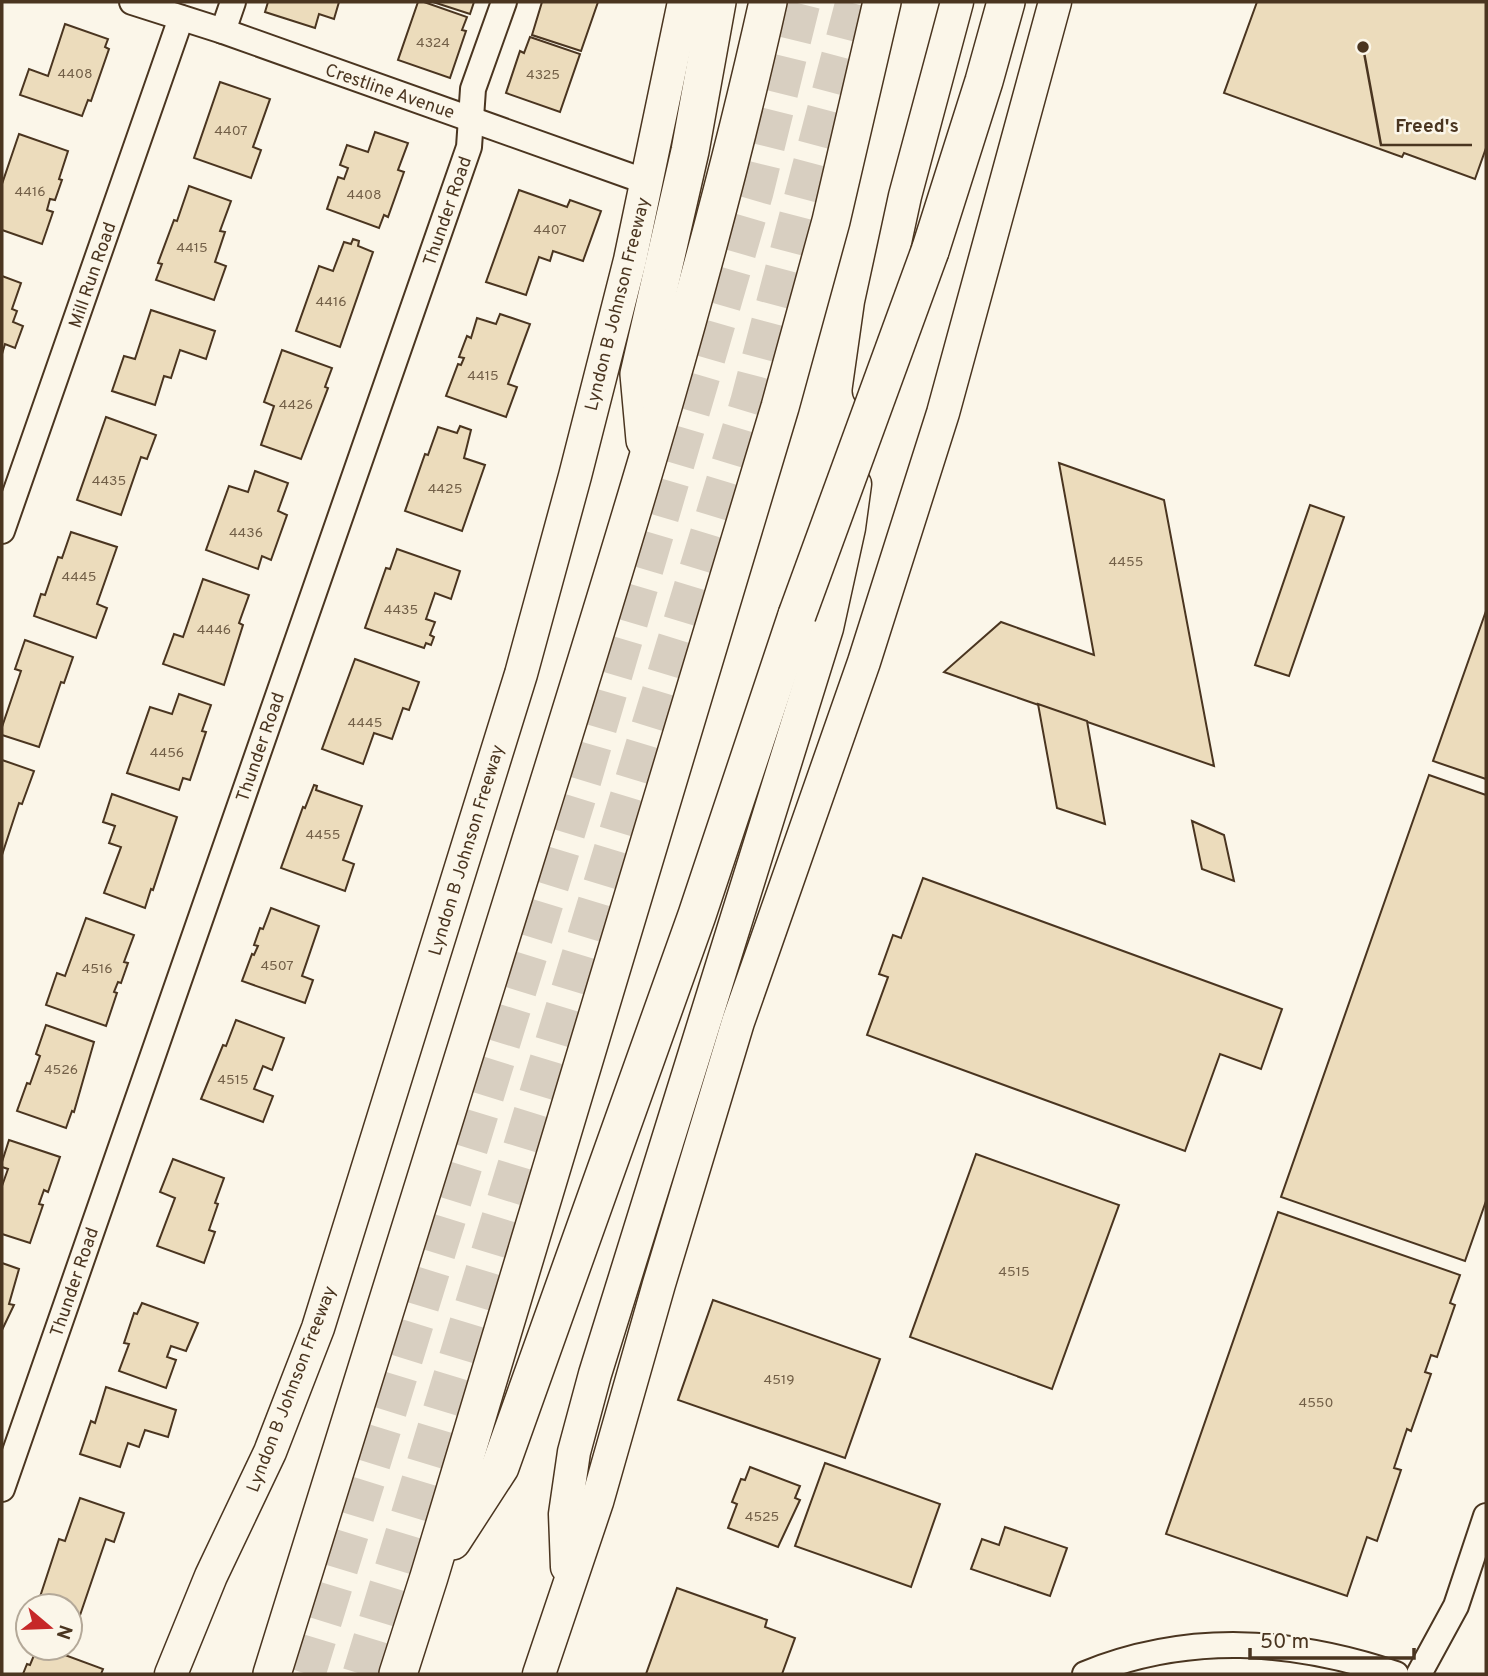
<svg xmlns="http://www.w3.org/2000/svg" width="1488" height="1676" font-family="Overpass,sans-serif">
	<style>
		.building { fill: #ecdcbc; stroke: #4a3520; stroke-width: 2 }
		.lines { fill: none; stroke-linecap: round; stroke-linejoin: round }
		.highway-tunnel { stroke: #d8cfc1; stroke-width: 37; stroke-dasharray: 37 18; stroke-linecap: butt }
		.minor-casing { stroke: #4a3520; stroke-width: 28 }
		.major-casing { stroke: #4a3520; stroke-width: 35 }
		.highway-casing { stroke: #4a3520; stroke-width: 40 }
		.minor { stroke: #fbf6e9; stroke-width: 24 }
		.major { stroke: #fbf6e9; stroke-width: 32 }
		.highway { stroke: #fbf6e9; stroke-width: 37 }
		.highway-bridge-casing { stroke: #4a3520; stroke-width: 40; stroke-linecap: butt }
		.highway-bridge { stroke: #fbf6e9; stroke-width: 37 }
		.labels { text-anchor: middle; stroke-width: 5; stroke-linejoin: round; paint-order: stroke }
		.number-label { font-size: 14px; fill: #725f47 }
		.street-label { font-size: 18px; fill: #4a3520; stroke: #fbf6e9 }
		.leader { fill: none; stroke: #4a3520; stroke-width: 2.5 }
		.callout-dot { fill: #4a3520; stroke: #fbf6e9; stroke-width: 2.5 }
		.callout-label { font-size: 19px; text-anchor: middle; font-weight: bold; fill: #4a3520; stroke: #fbf6e9; stroke-width: 5; stroke-linejoin: round; paint-order: stroke }
	</style>
	<rect width="100%" height="100%" fill="#fbf6e9"/>
	<g class="building">
		<polygon points="268,2 339,2 334,19 319,14 315,28 265,12"/>
		<polygon points="418,2 424,2 467,17 462,30 466,31 450,78 398,60"/>
		<polygon points="433,2 474,2 470,14"/>
		<polygon points="542,2 598,2 581,51 532,35"/>
		<polygon points="1257,2 1486,2 1486,148 1475,179 1404,153 1402,157 1224,93"/>
		<polygon points="65,24 108,39 105,47 109,49 91,101 88,100 82,116 20,95 29,69 48,76"/>
		<polygon points="530,37 580,54 560,112 506,93 520,51 524,53"/>
		<polygon points="220,82 270,99 253,147 261,150 251,178 194,158"/>
		<polygon points="375,132 408,143 398,170 404,172 388,217 384,215 379,228 327,209 338,177 344,179 348,168 340,165 347,145 368,152"/>
		<polygon points="19,134 68,151 59,179 62,180 55,200 50,199 47,210 53,212 42,244 2,230 2,184"/>
		<polygon points="189,186 231,201 220,231 225,232 215,262 226,266 214,300 156,280 162,264 158,263 174,220 177,221"/>
		<polygon points="519,190 567,207 570,200 601,211 583,261 553,251 550,261 539,257 526,295 486,282"/>
		<polygon points="353,239 359,241 358,246 373,252 340,347 296,331 319,266 333,271 344,242 351,244"/>
		<polygon points="2,276 21,283 12,309 17,311 13,322 23,326 15,348 5,344 2,354"/>
		<polygon points="151,310 215,331 206,359 180,350 171,378 164,376 155,405 112,391 124,356 135,359"/>
		<polygon points="500,314 530,324 508,384 517,387 506,417 446,396 458,364 461,365 464,358 459,357 467,336 471,338 477,318 496,324"/>
		<polygon points="282,350 332,368 325,387 328,388 301,459 261,445 274,406 264,402"/>
		<polygon points="106,417 156,435 147,459 141,457 121,515 77,500"/>
		<polygon points="460,426 471,430 464,458 485,465 462,531 405,511 425,454 428,455 438,427 457,433"/>
		<polygon points="1059,463 1164,500 1214,766 944,672 1001,622 1094,655"/>
		<polygon points="255,471 288,483 278,511 287,515 271,560 262,556 258,569 206,550 229,486 248,492"/>
		<polygon points="1310,505 1344,517 1289,676 1255,665"/>
		<polygon points="71,532 117,547 97,604 107,608 96,638 34,616 41,594 45,595 58,557 62,558"/>
		<polygon points="397,549 460,571 451,599 435,593 426,619 435,622 430,635 434,637 431,645 426,643 424,648 365,628 386,568 390,569"/>
		<polygon points="203,579 249,595 239,623 243,625 224,685 163,664 174,634 183,637"/>
		<polygon points="1486,611 1486,779 1433,761"/>
		<polygon points="25,640 73,657 64,683 61,682 39,747 2,735 2,727 21,671 15,669"/>
		<polygon points="355,659 419,682 409,710 403,708 392,739 374,733 363,764 322,749"/>
		<polygon points="179,694 211,705 202,731 206,732 190,780 183,778 179,790 127,773 150,707 172,714"/>
		<polygon points="1038,704 1087,721 1105,824 1057,808"/>
		<polygon points="2,760 34,771 22,804 19,803 2,855"/>
		<polygon points="1429,775 1486,795 1486,1201 1465,1261 1281,1197"/>
		<polygon points="314,785 317,786 316,790 362,806 343,860 354,864 345,891 281,868 303,807 305,808"/>
		<polygon points="112,794 177,817 153,890 151,889 145,908 104,893 121,847 109,843 115,826 103,822"/>
		<polygon points="1192,821 1224,835 1234,881 1202,869"/>
		<polygon points="923,878 1282,1009 1261,1069 1220,1054 1185,1151 867,1035 888,977 879,974 893,935 901,938"/>
		<polygon points="271,908 319,926 302,976 313,980 305,1003 242,981 252,954 254,955 258,946 254,945 260,928 263,929"/>
		<polygon points="86,918 134,935 124,962 128,963 121,983 118,982 114,992 117,993 106,1026 46,1005 57,973 65,976"/>
		<polygon points="236,1020 284,1038 272,1070 263,1066 254,1089 273,1096 263,1122 201,1099 223,1045 226,1046"/>
		<polygon points="46,1025 94,1042 74,1112 72,1111 66,1128 17,1111 27,1083 30,1084 40,1056 36,1054"/>
		<polygon points="9,1140 60,1157 48,1192 44,1190 39,1204 43,1205 30,1243 2,1234 2,1186 8,1169 2,1167 2,1162"/>
		<polygon points="976,1154 1119,1205 1052,1389 910,1337"/>
		<polygon points="173,1159 224,1178 215,1203 218,1204 209,1230 215,1232 204,1263 157,1246 175,1198 160,1192"/>
		<polygon points="1278,1212 1460,1275 1450,1303 1455,1305 1437,1357 1431,1355 1425,1372 1431,1374 1411,1431 1407,1429 1394,1468 1401,1470 1377,1541 1367,1537 1347,1596 1166,1534"/>
		<polygon points="2,1263 19,1269 9,1304 14,1305 2,1330"/>
		<polygon points="713,1300 880,1359 845,1458 678,1400"/>
		<polygon points="142,1303 198,1323 186,1351 171,1346 167,1357 176,1360 166,1388 119,1371 129,1344 124,1343 134,1313 137,1314"/>
		<polygon points="106,1387 176,1410 168,1437 145,1430 139,1447 128,1443 120,1467 80,1454 91,1421 95,1423"/>
		<polygon points="825,1463 940,1504 911,1587 795,1546"/>
		<polygon points="750,1467 800,1486 795,1498 800,1500 778,1547 728,1528 737,1504 732,1502 741,1479 745,1480"/>
		<polygon points="80,1498 124,1513 114,1542 106,1539 76,1627 70,1625 70,1606 37,1606 59,1539 65,1541"/>
		<polygon points="1005,1527 1067,1548 1050,1596 971,1569 982,1539 999,1545"/>
		<polygon points="677,1588 767,1620 765,1627 795,1638 782,1674 646,1674"/>
		<polygon points="37,1648 46,1648 103,1669 101,1674 23,1674 27,1664 30,1665"/>
	</g>
	<g class="lines">
		<g class="highway-tunnel">
			<polyline points="307,1674 583,780 700,382 755,192 802,2"/>
			<polyline points="361,1674 749,401 854,2"/>
		</g>
		<defs>
			<g id="minor">
				<polyline points="132,2 223,31 647,182"/>
				<polyline points="223,31 233,2"/>
				<polyline points="2,531 181,18"/>
				<polyline points="2,1489 469,147 473,89 504,2"/>
				<path d="M1085,1674C1188,1632 1292,1639 1396,1674"/>
				<polyline points="1419,1674 1456,1606 1486,1516"/>
			</g>
			<g id="major">
				<polyline points="869,391 881,307 905,196 957,2"/>
				<polyline points="567,1567 565,1514 574,1452 595,1374 827,628 849,528 855,484"/>
				<polyline points="171,1674 211,1576 270,1452 318,1328 521,674 575,476 630,260 684,2"/>
				<polyline points="539,1674 597,1502 659,1284 738,1022 864,662 943,413 1055,2"/>
			</g>
			<g id="highway">
				<polyline points="930,251 984,81 1006,2"/>
				<polyline points="645,440 639,374 690,151 717,2"/>
				<polyline points="452,1541 500,1467 697,915 797,615"/>
				<path d="M272,1674C360,1395 446,1116 532,837C618,560 705,284 768,2"/>
				<polyline points="398,1674 429,1577 780,407 831,221 882,2"/>
			</g>
		</defs>
		<use href="#minor" class="minor-casing"/>
		<use href="#major" class="major-casing"/>
		<use href="#highway" class="highway-casing"/>
		<use href="#minor" class="minor"/>
		<use href="#major" class="major"/>
		<use href="#highway" class="highway"/>
		<defs>
			<polyline id="highway-bridge" points="797,615 930,251"/>
		</defs>
		<use href="#highway-bridge" class="highway-bridge-casing"/>
		<use href="#highway-bridge" class="highway-bridge"/>
	</g>
	<g class="labels">
		<g class="number-label">
			<text x="433" y="47">4324</text>
			<text x="75" y="78">4408</text>
			<text x="543" y="79">4325</text>
			<text x="231" y="135">4407</text>
			<text x="30" y="196">4416</text>
			<text x="364" y="199">4408</text>
			<text x="550" y="234">4407</text>
			<text x="192" y="252">4415</text>
			<text x="331" y="306">4416</text>
			<text x="483" y="380">4415</text>
			<text x="296" y="409">4426</text>
			<text x="109" y="485">4435</text>
			<text x="445" y="493">4425</text>
			<text x="246" y="537">4436</text>
			<text x="1126" y="566">4455</text>
			<text x="79" y="581">4445</text>
			<text x="401" y="614">4435</text>
			<text x="214" y="634">4446</text>
			<text x="365" y="727">4445</text>
			<text x="167" y="757">4456</text>
			<text x="323" y="839">4455</text>
			<text x="277" y="970">4507</text>
			<text x="97" y="973">4516</text>
			<text x="61" y="1074">4526</text>
			<text x="233" y="1084">4515</text>
			<text x="1014" y="1276">4515</text>
			<text x="779" y="1384">4519</text>
			<text x="1316" y="1407">4550</text>
			<text x="762" y="1521">4525</text>
		</g>
		<g class="street-label">
			<text transform="translate(390 91) rotate(19)" y="6">Crestline Avenue</text>
			<text transform="translate(447 211) rotate(-71)" y="6">Thunder Road</text>
			<text transform="translate(92 275) rotate(-71)" y="6">Mill Run Road</text>
			<text transform="translate(617 304) rotate(-76)" y="6">Lyndon B Johnson Freeway</text>
			<text transform="translate(260 747) rotate(-71)" y="6">Thunder Road</text>
			<text transform="translate(466 850) rotate(-73)" y="6">Lyndon B Johnson Freeway</text>
			<text transform="translate(74 1282) rotate(-71)" y="6">Thunder Road</text>
			<text transform="translate(291 1389) rotate(-69)" y="6">Lyndon B Johnson Freeway</text>
		</g>
	</g>
	<path class="leader" d="M1363 47L1381 145H1472"/>
	<circle class="callout-dot" cx="1363" cy="47" r="7"/>
	<g class="callout-label">
		<text x="1427" y="132">Freed's</text>
	</g>
	<rect width="1488" height="1676" fill="none" stroke="#4a3520" stroke-width="7"/>
	<g transform="translate(49 1627) rotate(109)"><circle r="33" fill="#fbf6e9" stroke="#b4a999" stroke-width="2"/>
	<path d="M0-5L12 26L0 18L-12 26Z" fill="#c62828"/>
	<text y="-10" font-size="19" font-weight="bold" text-anchor="middle" fill="#4a3520">N</text>
	</g>
	<path d="M1250 1648v10h164v-10" fill="none" stroke="#4a3520" stroke-width="3.5"/>
	<text x="1260" y="1648" font-size="21" fill="#4a3520" stroke="#fbf6e9" stroke-width="5" paint-order="stroke">50 m</text>
</svg>
